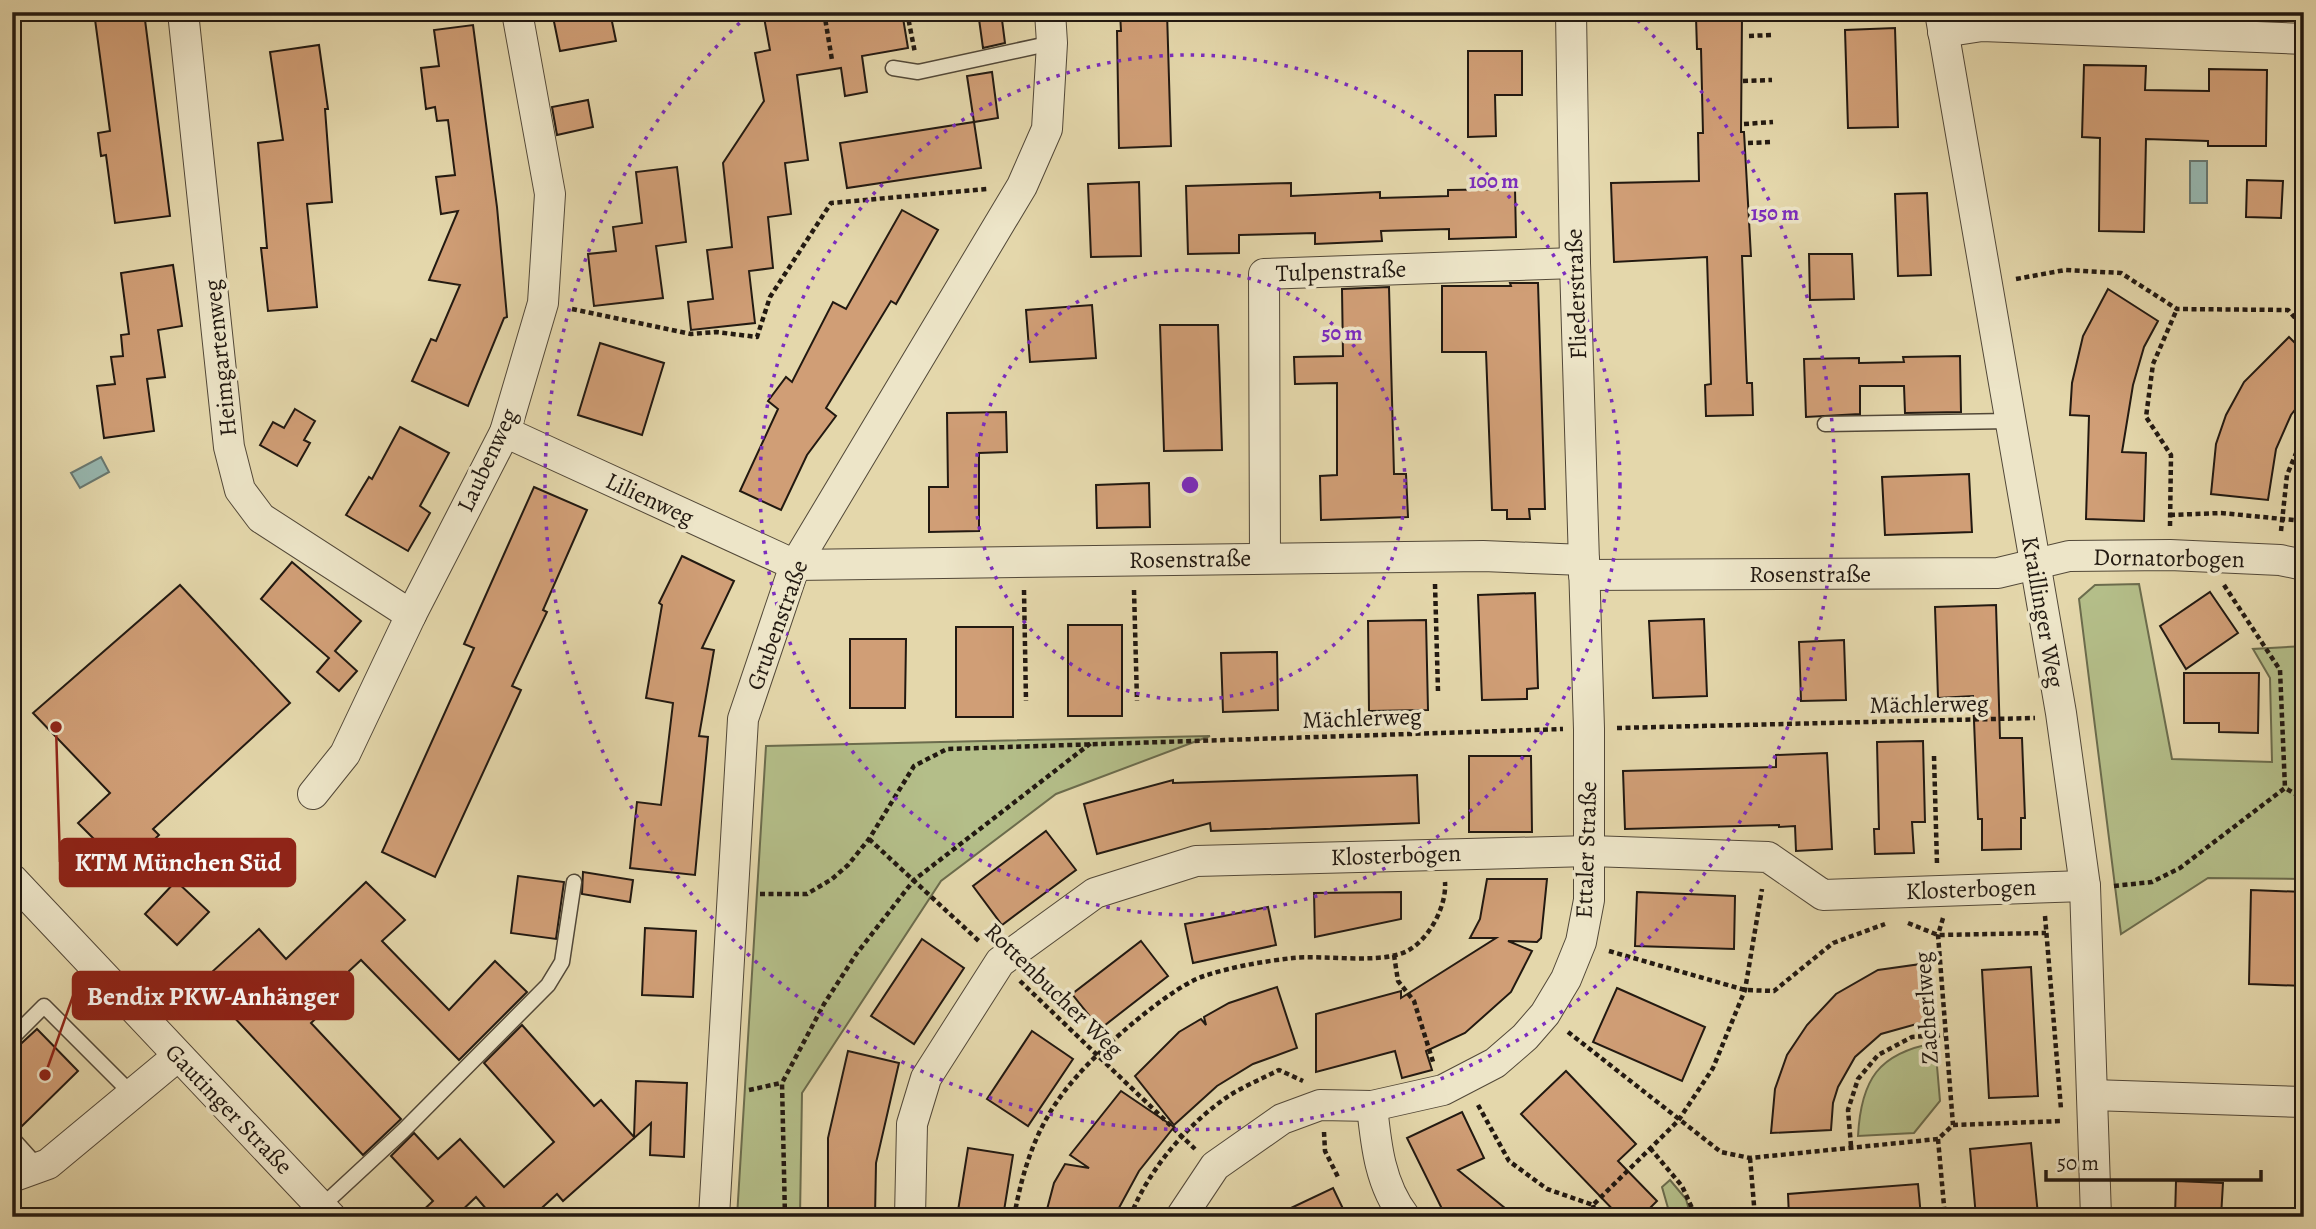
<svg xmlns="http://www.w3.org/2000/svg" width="2316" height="1229" font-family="Alegreya,serif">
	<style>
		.green { fill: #b4be89; stroke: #6b6c4d; stroke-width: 2 }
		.water { fill: #97b8b1; stroke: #687871; stroke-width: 2 }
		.building { fill: #d09e76; stroke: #221911; stroke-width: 2 }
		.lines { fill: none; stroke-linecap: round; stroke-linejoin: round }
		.lane-casing { stroke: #524838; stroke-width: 17 }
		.street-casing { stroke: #524838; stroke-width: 32 }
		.path { stroke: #221911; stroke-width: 4.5; stroke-dasharray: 5 3.5; stroke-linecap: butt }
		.lane { stroke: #ede5c8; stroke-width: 14 }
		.street { stroke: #ede5c8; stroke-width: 30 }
		.ring { fill: none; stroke: #7b2cbf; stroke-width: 3.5; stroke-dasharray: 3.5 7 }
		.labels { text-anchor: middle; stroke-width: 7; stroke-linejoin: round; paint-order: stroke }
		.street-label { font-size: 24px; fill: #221911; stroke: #ede5c8 }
		.centre { fill: #7b2cbf; stroke: #ede5c8; stroke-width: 3.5 }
		.ring-label { font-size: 21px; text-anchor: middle; font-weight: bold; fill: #7b2cbf; stroke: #ede5c8; stroke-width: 7; stroke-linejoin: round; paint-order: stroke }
		.leader { fill: none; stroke: #8f2418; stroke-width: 2.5 }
		.callout-dot { fill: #8f2418; stroke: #ede5c8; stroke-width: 2.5 }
		.callout { fill: #8f2418; stroke: #8f2418; stroke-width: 2.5 }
		.callout-label { font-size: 26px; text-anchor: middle; font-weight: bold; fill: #fff }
	</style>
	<rect width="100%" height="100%" fill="#e4d7ab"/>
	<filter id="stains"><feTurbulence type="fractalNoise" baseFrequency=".00286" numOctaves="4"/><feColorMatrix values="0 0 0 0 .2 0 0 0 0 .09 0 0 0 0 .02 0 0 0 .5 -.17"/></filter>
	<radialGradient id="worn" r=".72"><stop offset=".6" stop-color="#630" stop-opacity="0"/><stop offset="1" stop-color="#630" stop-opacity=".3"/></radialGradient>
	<g class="green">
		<polygon points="2139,584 2172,759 2272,762 2270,678 2253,649 2304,646 2304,879 2208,878 2121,934 2079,599 2095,585"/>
		<polygon points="1210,736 1056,794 941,881 802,1093 800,1217 737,1217 766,746"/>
		<path d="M1935,1043L1940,1101L1914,1133L1858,1136C1861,1080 1878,1053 1935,1043Z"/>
		<polygon points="1670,1180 1686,1199 1691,1217 1666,1217 1668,1208 1662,1187"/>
	</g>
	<g class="water">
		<rect x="2190" y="161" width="17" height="42"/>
		<polygon points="101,457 109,472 80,488 71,473"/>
	</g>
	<g class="building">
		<polygon points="94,12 144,12 170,216 115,223 106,155 101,156 98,133 110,131"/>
		<polygon points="552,12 610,12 616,41 560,51"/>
		<polygon points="763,12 902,12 908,48 862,56 867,92 845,96 841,68 797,75 808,160 785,163 791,214 768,217 773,268 749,271 755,323 691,330 688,302 713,299 707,250 732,247 723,163 764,101 755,53 770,50"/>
		<polygon points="978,12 1001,12 1005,43 983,48"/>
		<polygon points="1120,12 1167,12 1171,146 1119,148 1117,31 1121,31"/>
		<polygon points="1742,16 1741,132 1744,132 1751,256 1742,256 1747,383 1752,383 1753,415 1706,416 1705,385 1711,384 1707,257 1614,262 1611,183 1699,181 1698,133 1703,133 1701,49 1697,49 1696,17"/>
		<polygon points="473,25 497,207 507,317 504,318 468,406 412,381 431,339 436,341 460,285 429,280 458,211 441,214 436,177 455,175 448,120 437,121 435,107 426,109 421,68 439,66 434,30"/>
		<polygon points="1895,28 1898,127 1848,128 1845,30"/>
		<polygon points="319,45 328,109 325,109 332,202 307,204 317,307 268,311 261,248 267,248 258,143 283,140 270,52"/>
		<polygon points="1468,51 1522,51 1522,95 1495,95 1496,136 1468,137"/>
		<polygon points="2084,65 2146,66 2145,90 2209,91 2209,69 2267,70 2266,146 2208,146 2208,141 2146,139 2144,232 2099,231 2100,138 2082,137"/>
		<polygon points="992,72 998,118 974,122 967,76"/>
		<polygon points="588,100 593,127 557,135 552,107"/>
		<polygon points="974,122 981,168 847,188 840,143"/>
		<polygon points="677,167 686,242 656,246 663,298 594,306 588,254 616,251 613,227 642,223 636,172"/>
		<polygon points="2247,180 2283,181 2281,218 2246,217"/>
		<polygon points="1139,182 1141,256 1091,257 1088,184"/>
		<polygon points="1291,183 1291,196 1380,192 1380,198 1416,197 1448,196 1448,190 1515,189 1516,237 1449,239 1449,229 1381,231 1382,241 1315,244 1315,233 1239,235 1239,253 1188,254 1186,186"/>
		<polygon points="1927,193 1931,275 1898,276 1895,194"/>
		<polygon points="902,210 938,230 896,304 891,301 826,408 836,416 807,455 781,510 740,491 778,409 768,401 786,377 792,382 833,302 846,309"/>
		<polygon points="1809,254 1852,254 1854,299 1810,300"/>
		<polygon points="173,265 182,326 158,330 165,377 147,379 154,431 104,438 97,386 115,384 111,357 123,356 121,335 129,334 121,273"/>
		<polygon points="1510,283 1538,283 1545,509 1529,509 1530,519 1507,519 1507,510 1492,510 1486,352 1442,352 1442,286 1511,286"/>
		<polygon points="1389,287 1394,474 1406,474 1408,517 1321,520 1320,476 1337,475 1337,383 1295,384 1294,357 1343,356 1342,289"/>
		<polygon points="2108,289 2158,321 2144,347 2133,385 2122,452 2146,453 2144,521 2086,519 2089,416 2070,415 2072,383 2083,336"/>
		<polygon points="1092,305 1096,358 1030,362 1026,310"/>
		<polygon points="1160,325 1218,325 1222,450 1164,451"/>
		<polygon points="2289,337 2304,352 2304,398 2291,415 2276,449 2268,500 2211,494 2216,444 2226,415 2244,382"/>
		<polygon points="600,343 664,363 642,435 578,415"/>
		<polygon points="1960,356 1961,412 1905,413 1904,386 1860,386 1860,414 1806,417 1804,359 1859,358 1859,363 1904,362 1903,357"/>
		<polygon points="295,409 315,421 304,440 310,443 297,466 260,445 273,422 284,428"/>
		<polygon points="1006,412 1007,452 979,453 979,531 929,532 929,487 948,487 947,413"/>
		<polygon points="400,427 449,453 420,506 430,513 408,551 346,515 369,477 372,479"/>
		<polygon points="1969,474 1972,532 1885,535 1882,477"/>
		<polygon points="1149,483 1150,527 1097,528 1096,485"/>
		<polygon points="534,487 587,510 543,610 547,612 512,686 521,690 435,877 382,852 474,648 464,644"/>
		<polygon points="682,556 734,581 702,648 714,650 699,736 708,737 695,875 630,868 637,802 661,805 673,703 646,698 662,605 659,603"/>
		<polygon points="292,562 361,621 335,651 357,671 339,691 317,672 329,658 261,599"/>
		<polygon points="180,585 290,703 153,829 159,835 124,869 78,823 110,793 33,713"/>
		<polygon points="2210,592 2238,633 2186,669 2160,626"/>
		<polygon points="1535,593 1538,688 1527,689 1527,699 1482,700 1478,595"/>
		<polygon points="1996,605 2000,738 2022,738 2025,818 2021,818 2021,849 1982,850 1982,819 1978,819 1973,696 1938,698 1935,607"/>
		<polygon points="1704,619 1707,696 1653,698 1649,621"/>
		<polygon points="1426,620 1428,710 1369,711 1368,621"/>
		<rect x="1068" y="625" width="54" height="91"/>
		<rect x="956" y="627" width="57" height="90"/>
		<polygon points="850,639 906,639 905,708 850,708"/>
		<polygon points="1844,640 1846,700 1801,701 1799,642"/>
		<polygon points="1277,652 1278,710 1223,712 1221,653"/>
		<polygon points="2184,673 2259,673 2258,733 2219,732 2219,723 2184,723"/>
		<polygon points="1923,741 1925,822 1912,822 1914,853 1875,854 1874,829 1879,829 1877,742"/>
		<polygon points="1827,753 1832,849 1796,851 1795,826 1779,827 1779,825 1625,829 1623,771 1776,767 1776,755"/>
		<polygon points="1469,756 1531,756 1532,832 1469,832"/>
		<polygon points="1417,775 1419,823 1211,831 1210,823 1097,854 1084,804 1173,780 1173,783"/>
		<polygon points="1046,831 1076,870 1002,925 973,886"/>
		<polygon points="583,872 633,880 630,902 582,894"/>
		<polygon points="518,876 564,882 556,939 511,933"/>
		<polygon points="1487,879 1547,879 1541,938 1537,942 1508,941 1532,951 1511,992 1465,1033 1426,1051 1432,1070 1402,1078 1395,1051 1316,1072 1316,1014 1401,991 1401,998 1496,938 1470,938 1480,919"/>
		<polygon points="176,881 209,912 177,945 145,914"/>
		<polygon points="366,882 405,920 382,941 449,1010 495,961 527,992 459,1060 361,960 321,997 329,1006 311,1023 401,1119 363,1155 201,982 259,929 286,959"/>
		<polygon points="2251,890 2304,892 2304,986 2249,984"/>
		<polygon points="1401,892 1401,919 1315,937 1314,893"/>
		<polygon points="1637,892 1735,896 1734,949 1635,946"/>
		<polygon points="1268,907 1276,945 1193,963 1185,924"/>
		<polygon points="645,928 696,931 693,997 642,995"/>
		<polygon points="922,939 964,968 914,1044 871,1016"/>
		<polygon points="1141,941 1168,976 1100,1029 1072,994"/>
		<polygon points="1921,964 1924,1022 1881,1034 1855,1057 1838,1087 1833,1103 1831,1130 1771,1133 1775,1089 1787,1055 1807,1025 1836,994 1878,970"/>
		<polygon points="2031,967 2038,1096 1989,1098 1982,970"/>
		<polygon points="1277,987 1297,1048 1253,1064 1217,1086 1174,1125 1135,1076 1179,1032 1201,1019 1206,1025 1204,1017 1229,1003"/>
		<polygon points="1617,988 1705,1027 1682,1081 1593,1042"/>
		<polygon points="522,1025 594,1106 601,1100 634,1137 636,1081 687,1083 684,1157 650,1155 651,1123 563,1201 557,1194 532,1217 493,1217 476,1197 455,1217 416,1217 433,1201 391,1156 414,1133 438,1159 460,1139 504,1187 554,1142 484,1063"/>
		<polygon points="37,1029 78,1071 18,1130 12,1129 12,1052"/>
		<polygon points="1032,1031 1073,1059 1028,1126 987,1099"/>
		<polygon points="848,1051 899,1063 876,1163 875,1217 828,1217 828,1138"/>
		<polygon points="1566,1071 1636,1144 1618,1161 1657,1201 1641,1217 1620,1217 1521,1114"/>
		<polygon points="1121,1091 1174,1127 1139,1171 1114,1217 1045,1217 1054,1183 1065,1164 1089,1168 1070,1155"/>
		<polygon points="1462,1112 1484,1158 1458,1170 1516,1217 1446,1217 1407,1138"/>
		<polygon points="2031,1143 2038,1215 1976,1217 1970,1149"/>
		<polygon points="968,1148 1013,1155 1003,1217 957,1217"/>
		<polygon points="2176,1181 2223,1183 2221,1217 2175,1217"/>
		<polygon points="1918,1184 1921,1217 1789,1217 1788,1194"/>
		<polygon points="1333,1188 1347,1217 1272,1217"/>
	</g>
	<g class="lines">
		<defs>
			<g id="lane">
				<polyline points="893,68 918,72 1052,43"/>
				<polyline points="1825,424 2010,421"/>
				<polyline points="12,1038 44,1006 132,1094"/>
				<polyline points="12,1138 39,1168"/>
				<polyline points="322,1206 403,1131 548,985 562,962 574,882"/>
			</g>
			<g id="street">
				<polyline points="183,12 229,447 240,490 261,518 411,615"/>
				<polyline points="1940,12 2061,713 2085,886 2096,1217"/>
				<polyline points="1943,32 1982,26 2304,39"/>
				<polyline points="505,432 795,565 1483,556 1584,560"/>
				<polyline points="1265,558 1264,274 1575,263"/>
				<polyline points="1584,575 1998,573 2069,556 2170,555 2280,560 2304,565"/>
				<polyline points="313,794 345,754 411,615 505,432 543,303 550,194 517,12"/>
				<polyline points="12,879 331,1217"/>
				<polyline points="2092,1095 2304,1102"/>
				<path d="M1372,1106C1376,1145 1380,1185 1405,1217"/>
				<polyline points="12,1177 48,1164 178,1056"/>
				<polyline points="714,1217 743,719 795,565 1022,186 1047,129 1052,43 1050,12"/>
				<polyline points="910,1217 912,1124 926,1078 1000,962 1095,893 1196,861 1590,851 1768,857 1823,895 2085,886"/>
				<polyline points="1181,1217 1215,1166 1282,1119 1320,1105 1372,1106 1443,1090 1495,1063 1525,1037 1545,1014 1566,979 1581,942 1589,900 1589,729 1575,263 1571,12"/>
			</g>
		</defs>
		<use href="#lane" class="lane-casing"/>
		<use href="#street" class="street-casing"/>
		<g class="path">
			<polyline points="824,12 832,60"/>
			<polyline points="907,12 915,53"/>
			<polyline points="1749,36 1771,35"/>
			<polyline points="1743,81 1772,80"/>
			<polyline points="1744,124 1773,122"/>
			<polyline points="1748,143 1773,142"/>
			<polyline points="1752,216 1774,215"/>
			<polyline points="2016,279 2065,270 2121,273 2177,309 2288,310 2304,328"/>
			<polyline points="572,309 691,334 716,332 757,337 770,297 831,203 987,189"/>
			<polyline points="2170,515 2221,513 2304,521"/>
			<polyline points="2170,526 2171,455 2146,417 2153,364 2177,309"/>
			<polyline points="2281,531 2287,475 2304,434"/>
			<polyline points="1435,584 1438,691"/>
			<polyline points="2224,585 2280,670 2285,788"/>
			<polyline points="1024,590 1026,701"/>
			<polyline points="1134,590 1137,701"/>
			<polyline points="1617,728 2035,718"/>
			<polyline points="1934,756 1937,864"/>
			<polyline points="869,839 981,943"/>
			<polyline points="2114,886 2152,882 2180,868 2285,788 2304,799"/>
			<polyline points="760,894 807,894 832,879 848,865 869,839 914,766 947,749 1563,729"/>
			<polyline points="2045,916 2061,1109"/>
			<polyline points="1943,918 1938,935 1953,1125"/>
			<polyline points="1908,923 1938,935 2046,933"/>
			<polyline points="1609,951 1745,990 1774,991 1833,943 1885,924"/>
			<polyline points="1394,955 1398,981 1414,1001 1434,1065"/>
			<polyline points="1020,981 1195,1149"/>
			<polyline points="1568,1032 1721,1152 1750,1158 1938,1139 1953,1125 2062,1121"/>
			<polyline points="749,1090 781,1083"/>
			<polyline points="1478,1105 1509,1161 1547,1189 1593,1205 1678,1121 1713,1068 1745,990 1762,889"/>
			<polyline points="1324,1132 1325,1151 1338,1177"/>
			<polyline points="1938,1139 1945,1217"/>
			<polyline points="1851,1146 1848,1110 1858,1079 1878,1055 1912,1037 1944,1035"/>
			<polyline points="1650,1148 1682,1186 1696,1217"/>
			<polyline points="1750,1158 1755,1217"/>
			<polyline points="1593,1205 1596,1217"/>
			<polyline points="785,1217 782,1083 824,1004 857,953 914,880 1091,743"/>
			<path d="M1014,1217C1031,1123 1062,1083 1133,1023C1151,1008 1183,983 1204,976C1231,967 1265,961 1293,958C1325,955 1370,963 1400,954C1426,946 1447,908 1445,882"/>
			<path d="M1130,1217C1148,1170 1188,1123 1230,1095C1245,1086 1263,1078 1279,1070L1303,1081"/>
		</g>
		<use href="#lane" class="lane"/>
		<use href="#street" class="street"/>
	</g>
	<g class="ring">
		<circle cx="1190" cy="485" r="215"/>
		<circle cx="1190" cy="485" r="430"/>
		<path d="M1630 13A645 645 0 1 1 750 13"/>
	</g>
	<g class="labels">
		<g class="street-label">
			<text transform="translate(1341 271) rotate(-2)" y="8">Tulpenstraße</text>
			<text transform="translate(1576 294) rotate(-92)" y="8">Fliederstraße</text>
			<text transform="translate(220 358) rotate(-96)" y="8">Heimgartenweg</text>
			<text transform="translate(487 460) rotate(-65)" y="8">Laubenweg</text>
			<text transform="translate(650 499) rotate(25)" y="8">Lilienweg</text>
			<text transform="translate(2169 558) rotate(1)" y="8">Dornatorbogen</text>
			<text transform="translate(1190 559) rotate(-1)" y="8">Rosenstraße</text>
			<text x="1810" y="582">Rosenstraße</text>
			<text transform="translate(2043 612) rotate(80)" y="8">Kraillinger Weg</text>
			<text transform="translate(777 625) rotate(-70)" y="8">Grubenstraße</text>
			<text transform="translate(1929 704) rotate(-1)" y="8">Mächlerweg</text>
			<text transform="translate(1362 718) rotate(-2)" y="8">Mächlerweg</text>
			<text transform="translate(1586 850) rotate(-88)" y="8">Ettaler Straße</text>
			<text transform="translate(1396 855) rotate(-2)" y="8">Klosterbogen</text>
			<text transform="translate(1971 889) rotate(-2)" y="8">Klosterbogen</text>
			<text transform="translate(1054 990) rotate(44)" y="8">Rottenbucher Weg</text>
			<text transform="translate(1926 1008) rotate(-94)" y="8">Zacherlweg</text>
			<text transform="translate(229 1109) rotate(46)" y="8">Gautinger Straße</text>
		</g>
	</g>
	<circle cx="1190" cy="485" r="10" class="centre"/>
	<g class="ring-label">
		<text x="1494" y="188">100 m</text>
		<text x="1775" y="220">150 m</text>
		<text x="1342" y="340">50 m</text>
	</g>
	<path class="leader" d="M56 727L60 862M45 1075L73 996"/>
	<g class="callout-dot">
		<circle cx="56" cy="727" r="7"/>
		<circle cx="45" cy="1075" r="7"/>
	</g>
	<g class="callout">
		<rect x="60" y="839" width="235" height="47" rx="7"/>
		<rect x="73" y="972" width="280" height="47" rx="7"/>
	</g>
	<g class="callout-label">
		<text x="178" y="871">KTM München Süd</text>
		<text x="213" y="1005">Bendix PKW-Anhänger</text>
	</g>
	<rect width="2316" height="1229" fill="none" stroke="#e4d7ab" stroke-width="42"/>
	<rect x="14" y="14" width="2288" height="1201" fill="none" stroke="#221911" stroke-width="3.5"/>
	<rect x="21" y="21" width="2274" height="1187" fill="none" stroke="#221911" stroke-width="2"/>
	<path d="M2046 1170v10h215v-10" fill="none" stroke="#221911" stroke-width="3.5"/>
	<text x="2057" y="1170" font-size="21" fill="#221911" stroke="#ede5c8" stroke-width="5" paint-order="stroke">50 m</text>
	<rect width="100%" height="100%" filter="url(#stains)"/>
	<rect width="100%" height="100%" fill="url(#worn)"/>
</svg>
